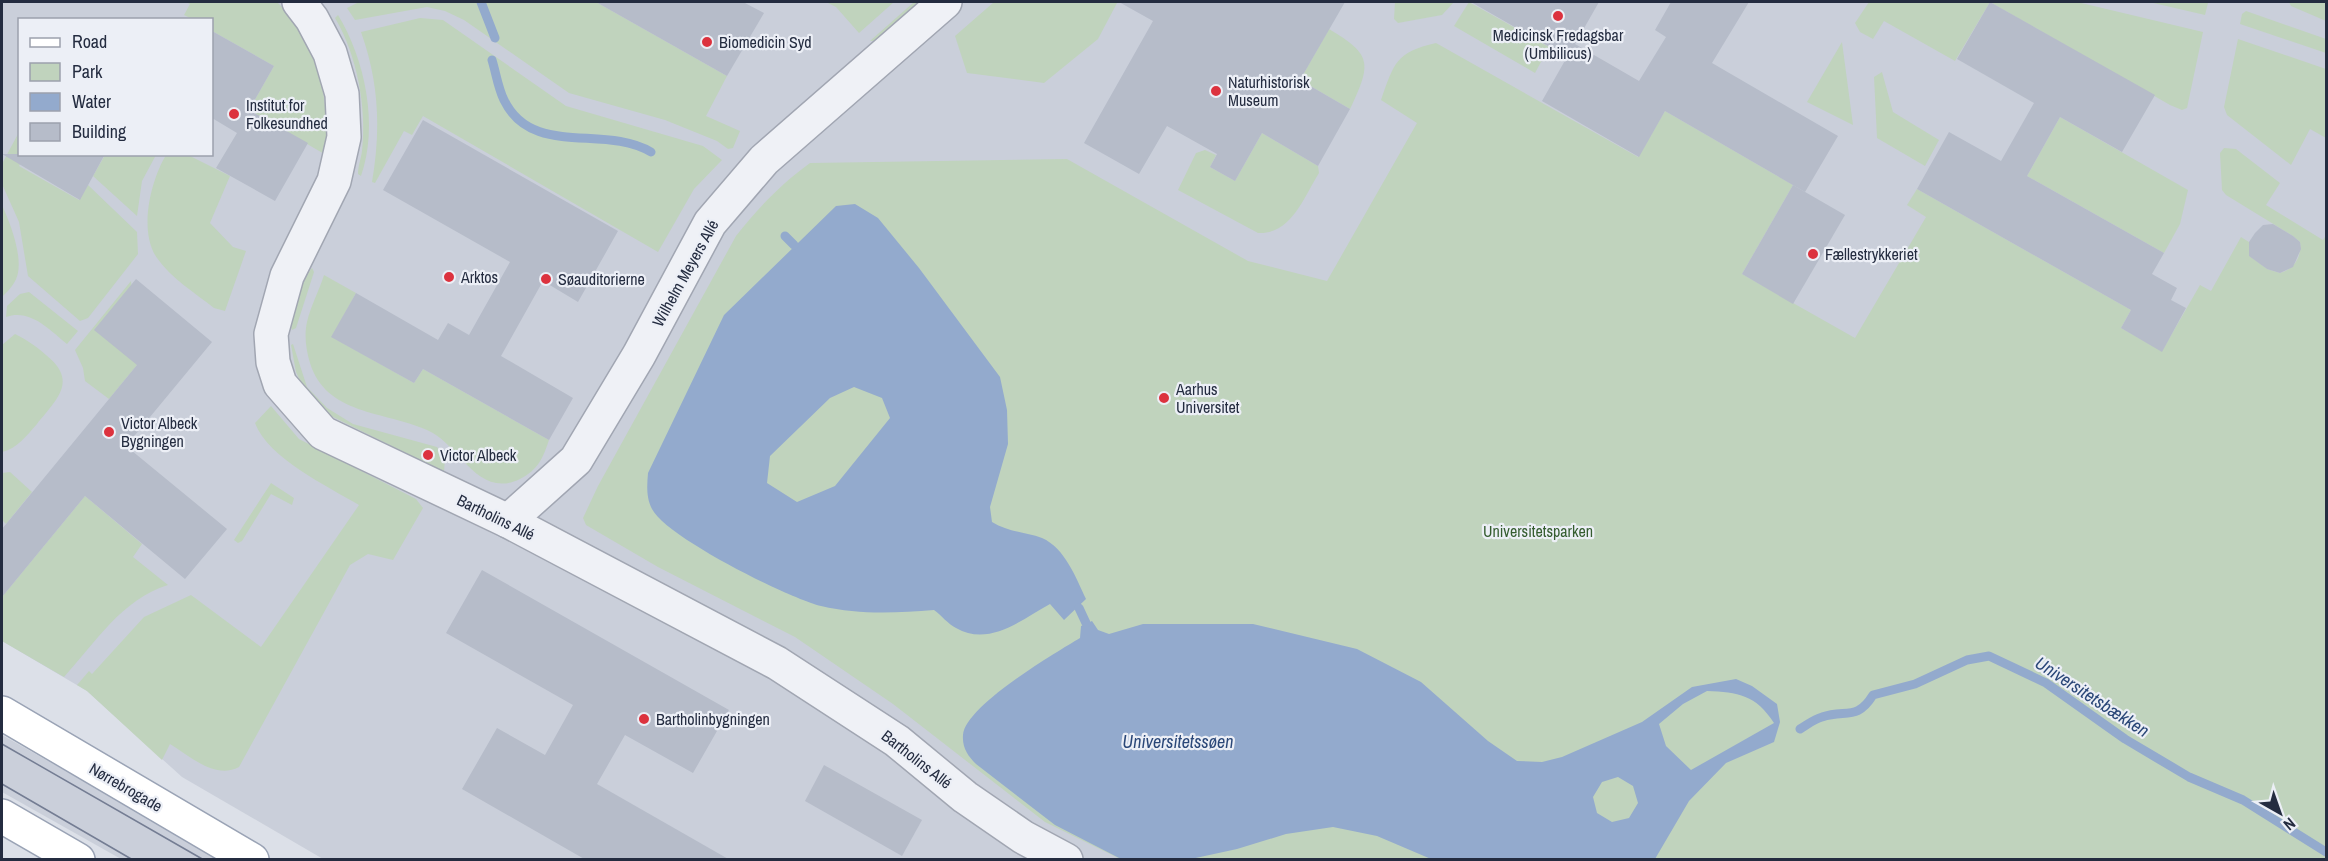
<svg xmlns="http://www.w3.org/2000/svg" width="2328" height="861" font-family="'Archivo Narrow',sans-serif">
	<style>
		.built { fill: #cacfda; fill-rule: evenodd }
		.green { fill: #c0d3bd }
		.water { fill: #93aacd; fill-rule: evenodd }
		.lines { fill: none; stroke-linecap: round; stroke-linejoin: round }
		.stream { stroke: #93aacd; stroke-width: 9 }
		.building { fill: #b6bcc9 }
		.minor-casing { stroke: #a1a6b2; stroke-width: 36 }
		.major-casing { stroke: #9aa3b5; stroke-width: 36 }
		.minor { stroke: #eff1f6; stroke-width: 33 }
		.major { stroke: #fff; stroke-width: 33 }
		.tram { stroke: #747d93; stroke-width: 1.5 }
		.poi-dot { fill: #dc323e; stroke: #eceff6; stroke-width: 2 }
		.labels { text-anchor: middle; stroke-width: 4.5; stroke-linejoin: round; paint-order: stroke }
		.poi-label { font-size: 16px; fill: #242c40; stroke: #eceff6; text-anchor: start }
		.street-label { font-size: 16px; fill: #242c40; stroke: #eceff6 }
		.park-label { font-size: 16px; fill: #355d30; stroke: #eceff6 }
		.water-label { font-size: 18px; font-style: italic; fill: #2a4778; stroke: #eceff6 }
	</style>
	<rect width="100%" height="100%" fill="#dce0e8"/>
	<g class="built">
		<path d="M2,2H2326V859H323L182,777L87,691L2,641ZM20,20H212V154H20Z"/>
		<polygon points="2,735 222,859 121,859 2,792"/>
	</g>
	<g class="green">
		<path d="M186,2H277C322,44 328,96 326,155L249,110L274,66L212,31V20L192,19L184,15L190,4Z"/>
		<polygon points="359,2 596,2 727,76 706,116 740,131 733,148 728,149 717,141 665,120 569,93 464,20 445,11 427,7 355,20 347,8"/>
		<polygon points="826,2 894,2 859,33 836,7"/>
		<polygon points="914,2 922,2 878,41 870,41"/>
		<polygon points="994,2 1117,2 1117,3 1098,39 1044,83 967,73 955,36"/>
		<polygon points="1395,2 1454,2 1442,15 1398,23 1394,19"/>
		<polygon points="1469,2 1549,47 1535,73 1454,26"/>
		<polygon points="1869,2 2077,2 2203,32 2187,108 2182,110 2170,105 1990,2 1955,61 1884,21 1873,39 1860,32 1855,23"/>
		<polygon points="2149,2 2204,2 2208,3 2205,15"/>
		<polygon points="2289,2 2326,2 2326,21 2291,6"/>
		<polygon points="2246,11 2326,39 2326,53 2240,24 2242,14"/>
		<path d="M338,15C365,59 379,126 361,176L358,174C358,166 361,159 362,151C367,108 357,55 335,18Z"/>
		<path d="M420,18L443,20L566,106L703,146L722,160L694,189L658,252L423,116L412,135L404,131L375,183L372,182C381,129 379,82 361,32Z"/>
		<path d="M1329,29C1373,55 1371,64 1350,109L1300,80Z"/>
		<polygon points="2238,39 2326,69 2326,138 2310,129 2291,165 2227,115 2224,107"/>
		<polygon points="1842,42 1853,125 1807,102"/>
		<path d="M1436,43L1638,157L1665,111L1793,185L1742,274L1855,338L1926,217L1907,205L1917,189L2131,310L2121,328L2162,351L2200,285L2211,291L2241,237L2249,242L2250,256L2267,269L2280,273C2294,269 2302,257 2300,242L2293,236L2226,195L2222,190L2220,153L2224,148L2236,149L2280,183L2266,205L2323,240L2326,235V859H1120L1045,822L893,704L795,637L658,567L586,525L583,518L598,486L736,236C758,208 781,184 810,163L1067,159L1248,261L1327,281L1417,123L1381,100C1394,63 1396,52 1436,43Z"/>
		<polygon points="1882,72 1893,112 1939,140 1925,166 1877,138 1874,77"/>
		<polygon points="2060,117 2188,190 2180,224 2164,253 2027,176"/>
		<polygon points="19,132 20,154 25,155 19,166 79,200 88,185 137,232 138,254 88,318 80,321 28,276 19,222 2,184 3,162"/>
		<path d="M1262,133L1318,166L1319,173C1304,197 1291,235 1258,233L1178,190L1196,153L1205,150L1216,155L1210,167L1235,181Z"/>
		<polygon points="105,155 156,155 142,181 137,216 93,176"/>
		<path d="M166,155H188L230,176L210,223L233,247L246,251L225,311L214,308C195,293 171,278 157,258C138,231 151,180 166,155Z"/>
		<path d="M2,205C10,223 27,264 14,283C11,288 6,293 2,297Z"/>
		<path d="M312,268L314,272L296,328L292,330C287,320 304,277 312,268Z"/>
		<path d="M324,275L356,293L332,337L414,383L423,369L549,440C543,458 538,470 520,479C477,500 459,443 427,430C384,411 326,415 310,363C306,350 304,335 307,322C311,305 319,291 324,275Z"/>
		<polygon points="131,281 137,365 109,399 85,381 83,368 75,350"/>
		<path d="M29,292L78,331L67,344C50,330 30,308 6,317L7,306L20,294Z"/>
		<path d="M15,334C27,340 36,346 46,355C78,381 58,398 37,424C26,436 18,448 2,452V345Z"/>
		<polygon points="293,344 307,387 327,408 353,424 437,447 445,458 444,472 323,412 303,387 296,372 291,345"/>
		<path d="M271,406L299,439L416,499L423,508L393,560L368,554L350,565L239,767C215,780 190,756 170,744L162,760L87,691L77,685L89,671L92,674L144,617L191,595L261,647L359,505C327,486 268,458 255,423Z"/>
		<polygon points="10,472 32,492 6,524 2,520 2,473"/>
		<polygon points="271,483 294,498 292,505 271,494 242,541 238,543 234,540"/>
		<path d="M85,496L142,544L133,557L168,585C121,600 96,642 64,677L2,641V597Z"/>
	</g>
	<g class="water">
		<path d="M855,204L878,218L919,268L1000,377L1007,410L1008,444L990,507L992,522C1008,532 1025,532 1042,538C1065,548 1076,578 1086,599L1064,620L1050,604C1021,620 989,647 956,628C948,624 941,615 934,610C896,613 859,615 821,606C788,598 666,537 652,509C646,498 647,485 648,473L724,315L836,206ZM854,387L882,398L890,418L835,486L797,502L767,483L770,456L830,398Z"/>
		<path d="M1092,621L1098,630L1109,634L1143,624H1253L1357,649L1421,682L1488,741L1517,761L1542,762L1562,757L1642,722L1692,687L1736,679L1752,686L1777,704L1780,722L1774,742L1726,763L1689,801L1655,859H1431L1377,836L1333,827L1286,834L1237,849L1191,859H1121L1055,825L976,764C968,756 962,748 963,735C965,706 1055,653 1080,638L1081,626ZM1707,691C1738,692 1756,695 1774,723L1691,770L1666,746L1659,724L1683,704ZM1618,777L1633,786L1638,803L1629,818L1612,822L1597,813L1593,797L1602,782Z"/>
	</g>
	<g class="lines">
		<g class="stream">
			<polyline points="481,2 495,38"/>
			<path d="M492,60C496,73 498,88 504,100C532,158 604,124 651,152"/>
			<polyline points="785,236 794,245"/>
			<polyline points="1079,608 1086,623"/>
			<path d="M1800,729C1807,725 1814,719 1822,717C1846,709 1857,721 1873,695L1915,684L1967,660L1989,656L2046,683L2125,739L2189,777L2243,800L2326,852"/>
		</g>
	</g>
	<g class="building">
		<polygon points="596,2 743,2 764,13 727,76"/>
		<polygon points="1119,2 1345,2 1300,80 1350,109 1318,166 1262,133 1235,181 1210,167 1217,154 1167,126 1139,174 1084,143 1153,21"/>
		<polygon points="1471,2 1599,2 1575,44 1639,81 1666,37 1655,30 1671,2 1749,2 1712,63 1838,136 1805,192 1665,111 1639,157 1542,101 1567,57"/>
		<polygon points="1990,2 2155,95 2122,152 2060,117 2027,176 2164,253 2152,274 2177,288 2171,300 2186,308 2162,352 2121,328 2131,310 1917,189 1949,132 2001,161 2034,103 1957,59"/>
		<polygon points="212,31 274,66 249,110 308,143 275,201 216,168 237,133 212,118"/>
		<polygon points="423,120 618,231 578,302 543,281 501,356 573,398 549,440 423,369 414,383 331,337 356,293 438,340 448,323 469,335 510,262 383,190"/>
		<polygon points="2,154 105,154 80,200"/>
		<polygon points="1793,185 1845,215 1793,304 1742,274"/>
		<polygon points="2273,224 2293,236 2300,242 2301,249 2293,267 2280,273 2267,269 2249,256 2249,242 2255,233 2263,225"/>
		<polygon points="136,279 212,342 126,446 227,529 185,579 85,496 2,597 2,529 137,365 94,330"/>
		<polygon points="482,570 729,710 693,773 625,735 597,784 730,860 586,860 462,789 497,728 545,755 573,705 446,633"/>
		<polygon points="824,765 922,820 902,856 805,801"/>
	</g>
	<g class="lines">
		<defs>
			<g id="minor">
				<polyline points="299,2 312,19 330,53 342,94 344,137 334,181 287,276 271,334 273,362 280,384 323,433 508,521 777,663 897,741 965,797 1023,837 1066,860"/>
				<polyline points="508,521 576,460 639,355 710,223 764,160 945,2"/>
			</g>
			<g id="major">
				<polyline points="2,713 252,860"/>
				<polyline points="2,816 78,860"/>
			</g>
		</defs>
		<use href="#minor" class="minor-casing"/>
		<use href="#major" class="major-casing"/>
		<use href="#minor" class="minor"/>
		<use href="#major" class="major"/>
		<g class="tram">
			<polyline points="2,744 204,860"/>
			<polyline points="2,784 133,860"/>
		</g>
	</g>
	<g class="poi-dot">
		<circle cx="1558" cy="16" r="6"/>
		<circle cx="707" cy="42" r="6"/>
		<circle cx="1216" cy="91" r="6"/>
		<circle cx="234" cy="114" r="6"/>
		<circle cx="1813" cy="254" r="6"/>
		<circle cx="449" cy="277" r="6"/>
		<circle cx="546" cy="279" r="6"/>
		<circle cx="1164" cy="398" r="6"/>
		<circle cx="109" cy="432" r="6"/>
		<circle cx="428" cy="455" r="6"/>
		<circle cx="644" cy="719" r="6"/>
	</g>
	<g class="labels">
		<g class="poi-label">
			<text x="1558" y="41" text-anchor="middle">Medicinsk Fredagsbar<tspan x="1558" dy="18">(Umbilicus)</tspan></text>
			<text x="719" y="48">Biomedicin Syd</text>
			<text x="1228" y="88">Naturhistorisk<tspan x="1228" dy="18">Museum</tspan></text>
			<text x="246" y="111">Institut for<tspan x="246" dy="18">Folkesundhed</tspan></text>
			<text x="1825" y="260">Fællestrykkeriet</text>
			<text x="461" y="283">Arktos</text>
			<text x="558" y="285">Søauditorierne</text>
			<text x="1176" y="395">Aarhus<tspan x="1176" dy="18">Universitet</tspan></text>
			<text x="121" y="429">Victor Albeck<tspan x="121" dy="18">Bygningen</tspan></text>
			<text x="440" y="461">Victor Albeck</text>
			<text x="656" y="725">Bartholinbygningen</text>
		</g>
		<g class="street-label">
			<text transform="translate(685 273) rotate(-61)" y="6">Wilhelm Meyers Allé</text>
			<text transform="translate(496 517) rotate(26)" y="6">Bartholins Allé</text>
			<text transform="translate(917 759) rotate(38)" y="6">Bartholins Allé</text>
			<text transform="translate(126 787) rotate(30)" y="6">Nørrebrogade</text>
		</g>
		<g class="park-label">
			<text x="1538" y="537">Universitetsparken</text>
		</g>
		<g class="water-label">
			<text transform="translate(2092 697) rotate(33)" y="6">Universitetsbækken</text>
			<text x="1178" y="748">Universitetssøen</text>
		</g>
	</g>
	<rect width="2328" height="861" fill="none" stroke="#242c40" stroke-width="6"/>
	<rect x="18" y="18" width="195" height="138" fill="#eceff6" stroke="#9ca1ad" stroke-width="1.5"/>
	<rect x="30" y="38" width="30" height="9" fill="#ffffff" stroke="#9ca1ad" stroke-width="1.5"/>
	<text x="72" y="48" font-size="18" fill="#242c40">Road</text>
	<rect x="30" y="63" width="30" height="18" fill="#c0d3bd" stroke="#9ca1ad" stroke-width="1.5"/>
	<text x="72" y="78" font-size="18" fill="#242c40">Park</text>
	<rect x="30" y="93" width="30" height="18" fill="#93aacd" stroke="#9ca1ad" stroke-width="1.5"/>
	<text x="72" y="108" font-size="18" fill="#242c40">Water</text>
	<rect x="30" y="123" width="30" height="18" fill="#b6bcc9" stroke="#9ca1ad" stroke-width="1.5"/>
	<text x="72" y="138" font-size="18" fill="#242c40">Building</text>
	<g transform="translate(2280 813) rotate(140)" stroke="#eceff6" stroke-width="4.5" paint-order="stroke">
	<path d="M0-4.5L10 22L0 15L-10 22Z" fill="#242c40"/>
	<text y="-9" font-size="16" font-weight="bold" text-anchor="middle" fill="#242c40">N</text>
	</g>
</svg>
